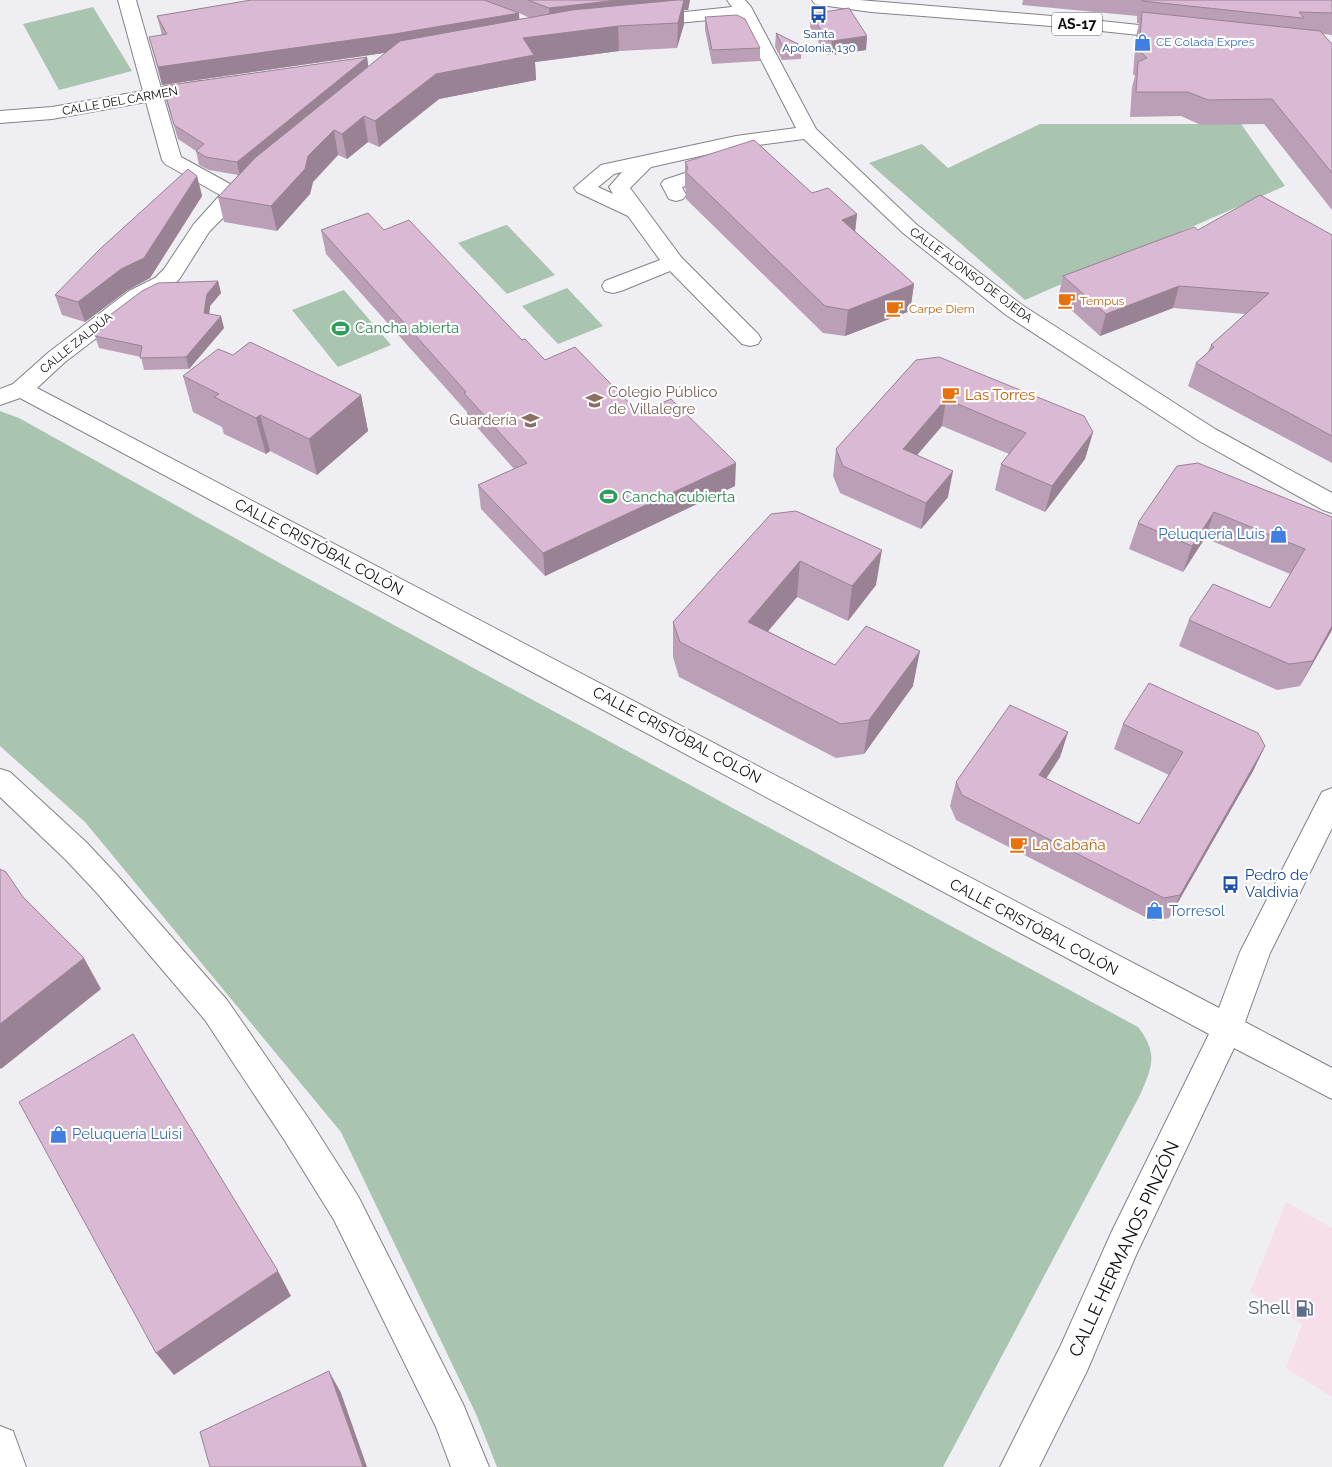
<svg xmlns="http://www.w3.org/2000/svg" width="1332" height="1467" font-family="Raleway,sans-serif">
	<style>
		.commercial { fill: #f6deea }
		.green { fill: #a9c4af }
		.lines { fill: none; stroke-linecap: round; stroke-linejoin: round }
		.minor-casing { stroke: #838387; stroke-width: 2 }
		.primary-casing { stroke: #838387; stroke-width: 2 }
		.minor { fill: #fff; fill-rule: evenodd }
		.primary { fill: #fff; fill-rule: evenodd }
		.wall { fill: #bb9fb6; fill-rule: evenodd }
		.shaded-wall { fill: #998294 }
		.building { fill: #dab9d4; stroke: #998294 }
		.labels { text-anchor: middle; stroke-width: 4.5; stroke-linejoin: round; paint-order: stroke }
		.far-transit-label { font-size: 12px; fill: #164399; stroke: #fff }
		.far-shop-label { font-size: 12px; fill: #366cbe; stroke: #fff; text-anchor: start }
		.far-street-label { font-size: 12px; fill: #0d0d0e; stroke: #fff }
		.far-food-label { font-size: 12px; fill: #c56008; stroke: #fff; text-anchor: start }
		.shield { fill: #fff; stroke: #565656; stroke-width: 1 }
		.shield-label { font-size: 14px; font-weight: bold; fill: #0d0d0e }
		.leisure-label { font-size: 15px; fill: #27864d; stroke: #fff; text-anchor: start }
		.education-label { font-size: 15px; fill: #785e54; stroke: #fff; text-anchor: start }
		.food-label { font-size: 15px; fill: #c56008; stroke: #fff; text-anchor: start }
		.shop-label { font-size: 15px; fill: #366cbe; stroke: #fff; text-anchor: start }
		.street-label { font-size: 15px; fill: #0d0d0e; stroke: #fff }
		.transit-label { font-size: 15px; fill: #164399; stroke: #fff; text-anchor: start }
		.near-street-label { font-size: 18px; fill: #0d0d0e; stroke: #fff }
		.near-service-label { font-size: 18px; fill: #4e5e75; stroke: #fff; text-anchor: end }
	</style>
	<rect width="100%" height="100%" fill="#efeff3"/>
	<polygon class="commercial" points="1286,1202 1332,1228 1332,1397 1286,1368 1302,1324 1250,1292"/>
	<g class="green">
		<polygon points="93,7 132,71 59,90 23,24"/>
		<polygon points="1040,124 1241,124 1285,186 1025,300 869,163 922,144 948,168"/>
		<polygon points="506,225 507,225 555,275 507,294 458,243"/>
		<polygon points="567,288 603,326 558,344 522,306"/>
		<polygon points="344,290 391,345 338,367 292,310"/>
		<path d="M0,411L19,418L296,572L1138,1027C1159,1054 1152,1068 1139,1097L943,1467H497L476,1414L341,1132L85,822L0,746Z"/>
	</g>
	<g class="lines">
		<defs>
			<g id="minor">
				<path d="M118,0H136L161,88L201,81L208,83L211,87L208,91L164,99L181,157L232,185C240,178 245,175 255,178L258,182L209,232L180,278L171,288L145,301L65,362L37,388L1219,1008L1240,952L1322,792L1332,788V828L1270,953L1245,1022L1332,1068V1099L1234,1048L1136,1255L1087,1371L1039,1467H1000L1061,1345L1112,1231L1209,1034L20,398L0,405V389L13,384L49,352L129,291L155,278L164,269L194,224L220,195L165,164L162,160L146,102L52,119L0,123V111L52,107L143,91Z"/>
				<path d="M727,0H745L751,7L816,129L917,225L1022,305L1215,429L1332,493V513L1323,510L1199,441L1006,315L903,233L804,139L736,148L651,167L630,188L681,257L758,334L761,339L758,344L750,346L742,344L670,271L621,291L613,293L605,291L602,286L605,281L660,260L628,216L577,192L574,188L601,165L736,136L796,128L739,17L647,26L641,25L638,21L641,17L647,16L732,7ZM622,172L609,187L613,194L598,187L614,174Z"/>
				<polygon points="721,161 728,163 731,167 728,171 682,187 686,195 683,199 676,201 669,199 661,184 664,180"/>
				<polygon points="0,769 10,772 86,842 117,875 227,1000 309,1119 358,1196 463,1404 489,1467 451,1467 436,1427 334,1220 285,1141 205,1020 97,893 66,860 0,797"/>
				<polygon points="0,1426 13,1431 26,1467 0,1467"/>
			</g>
			<polygon id="primary" points="812,0 859,0 1064,17 1176,29 1182,30 1185,34 1182,38 1176,39 1064,27 871,12 821,5 815,4"/>
		</defs>
		<use href="#minor" class="minor-casing"/>
		<use href="#primary" class="primary-casing"/>
		<use href="#minor" class="minor"/>
		<use href="#primary" class="primary"/>
	</g>
	<g class="wall">
		<path d="M251,0H690L688,10H684V24L677,48L619,51L535,62L536,80L439,99L379,147L368,142L347,159L338,155L313,182L310,194L277,231L224,222L218,197L238,175L209,170L199,165L196,151L178,139L166,100L367,57L368,67L385,53L162,85L149,37L162,35L157,16ZM519,13L530,18L519,19Z"/>
		<polygon points="1023,0 1332,0 1332,35 1323,34 1332,44 1332,210 1264,124 1201,125 1181,116 1130,117 1132,87 1135,76 1133,74 1136,37 1139,23 1137,23 1137,16 1022,5"/>
		<polygon points="811,14 867,36 866,50 831,55 825,54 810,27"/>
		<polygon points="705,17 760,48 760,61 712,64 705,30"/>
		<polygon points="776,33 802,46 801,59 782,60 775,47"/>
		<polygon points="685,162 812,193 857,214 855,231 914,284 910,311 845,336 823,333 686,199 686,190 685,188"/>
		<polygon points="197,176 202,196 150,278 128,290 85,322 62,315 55,295"/>
		<polygon points="321,230 384,230 522,340 545,360 639,413 735,486 545,576 481,509 478,485 514,469 467,416 467,412 326,254"/>
		<polygon points="1198,230 1332,235 1332,463 1188,386 1196,363 1208,352 1211,345 1245,314 1173,308 1100,336 1058,298 1063,276"/>
		<polygon points="218,281 221,293 210,306 209,314 224,328 189,369 144,370 141,357 99,348 95,336 107,321 106,318"/>
		<polygon points="233,355 361,395 368,431 317,475 270,451 266,454 224,434 222,427 193,412 183,376"/>
		<polygon points="916,360 1093,432 1085,459 1045,512 995,490 1001,464 1009,454 942,426 917,455 948,497 921,529 840,493 833,476 836,449"/>
		<polygon points="1177,466 1332,517 1332,630 1300,686 1277,690 1179,646 1189,620 1270,608 1290,574 1205,538 1183,572 1129,549 1138,523"/>
		<polygon points="771,514 876,585 848,621 797,597 768,631 835,665 913,686 864,754 836,758 679,677 673,657 673,622"/>
		<polygon points="1123,724 1265,746 1253,771 1169,918 1153,921 956,820 950,806 956,782 1068,732 1060,757 1046,779 1139,824 1169,775 1114,749"/>
	</g>
	<g class="shaded-wall">
		<polygon points="618,0 690,0 688,10 684,10 684,24 677,48 678,23 550,25 549,8"/>
		<polygon points="519,13 520,30 397,51 162,85 158,67"/>
		<polygon points="618,26 619,51 535,62 536,80 439,99 379,147 375,121 436,74 523,38"/>
		<polygon points="867,36 866,50 831,55 832,41"/>
		<polygon points="367,57 369,71 240,176 237,162"/>
		<polygon points="364,116 368,142 347,159 342,134"/>
		<polygon points="334,130 338,155 313,182 310,194 277,231 271,206 308,156"/>
		<polygon points="197,176 202,196 150,278 128,290 85,322 78,302 121,269"/>
		<polygon points="857,214 854,241 842,220"/>
		<polygon points="218,281 221,293 210,306 208,325 204,313 207,294"/>
		<polygon points="914,284 910,311 845,336 848,310"/>
		<polygon points="1179,286 1173,308 1100,336 1106,314"/>
		<polygon points="221,316 224,328 189,369 186,357"/>
		<polygon points="361,395 368,431 317,475 309,439"/>
		<polygon points="946,399 942,426 899,476 903,449"/>
		<polygon points="260,415 270,451 266,454 256,418"/>
		<polygon points="1093,432 1085,459 1045,512 1052,486"/>
		<polygon points="736,463 735,486 545,576 543,553"/>
		<polygon points="953,471 948,497 921,529 926,503"/>
		<polygon points="1214,512 1205,538 1183,572 1192,546"/>
		<polygon points="882,550 876,585 848,621 852,586"/>
		<polygon points="800,561 797,597 746,657 748,622"/>
		<polygon points="1332,626 1332,630 1300,686 1313,661"/>
		<polygon points="920,651 913,686 864,754 869,720"/>
		<polygon points="1068,732 1060,757 1032,800 1039,775"/>
		<polygon points="1265,746 1253,771 1169,918 1180,895"/>
		<polygon points="84,958 101,989 1,1069 0,1068 0,1024"/>
		<polygon points="278,1271 291,1296 174,1375 156,1353"/>
		<polygon points="329,1371 341,1393 367,1467 363,1467"/>
	</g>
	<g class="building">
		<polygon points="251,0 484,0 519,13 394,34 158,67 149,37 167,34 157,16"/>
		<polygon points="528,0 618,0 549,8"/>
		<polygon points="677,0 684,0 678,23 618,26 523,38 534,55 436,74 375,121 364,116 342,134 334,130 308,156 305,169 271,206 218,197 256,157 400,41 572,10"/>
		<polygon points="1142,0 1332,0 1332,13 1299,12 1304,18 1302,18 1142,1"/>
		<polygon points="849,8 867,36 832,41 827,40 811,14"/>
		<polygon points="1142,12 1320,31 1332,44 1332,173 1272,99 1208,100 1188,92 1136,92 1138,62 1147,58 1139,50"/>
		<polygon points="737,15 745,19 760,48 712,50 705,17"/>
		<polygon points="776,33 802,46 783,47"/>
		<polygon points="367,57 237,162 206,157 196,151 204,144 174,125 163,86"/>
		<polygon points="754,140 812,193 828,188 857,214 842,220 914,284 848,310 825,306 686,172 688,168 685,162"/>
		<polygon points="188,169 197,176 144,258 121,269 78,302 55,295 100,249"/>
		<polygon points="1260,195 1332,235 1332,436 1196,363 1214,347 1211,345 1269,293 1179,286 1106,314 1063,276 1194,227 1198,230"/>
		<polygon points="368,213 384,230 409,220 522,340 525,339 545,360 575,347 639,413 671,399 736,463 543,553 478,485 527,463 464,393 466,392 321,230"/>
		<polygon points="218,281 207,294 204,313 221,316 186,357 140,358 142,346 95,336 109,319 106,318 142,291 158,283"/>
		<polygon points="250,342 361,395 309,439 260,415 256,418 214,397 219,394 183,376 218,349 233,355"/>
		<polygon points="939,357 1084,416 1093,432 1052,486 1001,464 1026,433 946,399 903,449 953,471 926,503 843,466 836,449 916,360"/>
		<polygon points="1198,463 1332,517 1332,626 1313,661 1289,664 1189,620 1213,584 1270,608 1305,549 1214,512 1192,546 1138,523 1177,466"/>
		<polygon points="796,511 882,550 852,586 800,561 748,622 835,665 866,626 920,651 869,720 841,724 680,642 673,622 771,514"/>
		<polygon points="1149,683 1258,733 1265,746 1180,895 1164,898 962,795 956,782 1010,705 1068,732 1039,775 1139,824 1183,752 1123,724"/>
		<polygon points="0,869 6,872 23,897 84,958 0,1024"/>
		<polygon points="133,1034 278,1271 156,1353 19,1102"/>
		<polygon points="329,1371 363,1467 210,1467 200,1432"/>
	</g>
	<defs>
		<symbol id="bus-bare" viewBox="-9 -9 18 18"><path d="M-5-6H5V4H4V6H2V4H-2V6H-4V4H-5ZM-3.5-4V0h7V-4ZM-3.5 1.2v1.5H-2V1.2ZM2 1.2v1.5H3.5V1.2Z" fill="#1a4fb4" stroke="#fff" stroke-width="2.5" paint-order="stroke"/></symbol>
		<symbol id="shop-bare" viewBox="-9 -9 18 18"><path d="M-5-2.5h2.3a2.7 3.5 0 0 1 5.4 0H5L5.5 6h-11ZM-1.5-2.5h3a1.5 2.3 0 0 0-3 0Z" fill="#3f7fe0" stroke="#fff" stroke-width="2.5" paint-order="stroke"/></symbol>
		<symbol id="cafe-bare" viewBox="-9 -9 18 18"><path d="M-5.5-4.5H6V0H3Q3 3.5 0 3.5H-2.5Q-5.5 3.5-5.5 0ZM3-3.2v2h1.7v-2ZM-6 4.5H4V6H-6Z" fill="#e8710a" stroke="#fff" stroke-width="2.5" paint-order="stroke"/></symbol>
		<symbol id="stadium-bare" viewBox="-9 -9 18 18"><path d="M0-5a6.5 5 0 1 0 0 10a6.5 5 0 1 0 0-10ZM-3.5-1.8h7v3.6h-7Z" fill="#2e9e5b" stroke="#fff" stroke-width="2.5" paint-order="stroke"/></symbol>
		<symbol id="school-bare" viewBox="-9 -9 18 18"><path d="M0-5L7-2L0 1L-7-2ZM-4 1L0 2.5L4 1V4Q0 6-4 4Z" fill="#8d6e63" stroke="#fff" stroke-width="2.5" paint-order="stroke"/></symbol>
		<symbol id="fuel-bare" viewBox="-9 -9 18 18"><path d="M-5.5-6h7V0h2V4h1.3V-2.5L3-4.5l.8-.8L6-3V5H2.5V1h-1V6h-7ZM-4.2-4.7v3.2H.2V-4.7Z" fill="#5c6f8a" stroke="#fff" stroke-width="2.5" paint-order="stroke"/></symbol>
	</defs>
	<g fill-rule="evenodd">
		<use href="#bus-bare" x="806" y="2" width="25" height="25"/>
		<use href="#shop-bare" x="1130" y="30" width="25" height="25"/>
		<use href="#cafe-bare" x="1054" y="288" width="25" height="25"/>
		<use href="#cafe-bare" x="882" y="296" width="25" height="25"/>
		<use href="#stadium-bare" x="328" y="316" width="25" height="25"/>
		<use href="#cafe-bare" x="938" y="382" width="25" height="25"/>
		<use href="#school-bare" x="582" y="388" width="25" height="25"/>
		<use href="#school-bare" x="518" y="408" width="25" height="25"/>
		<use href="#stadium-bare" x="596" y="484" width="25" height="25"/>
		<use href="#shop-bare" x="1266" y="522" width="25" height="25"/>
		<use href="#cafe-bare" x="1006" y="832" width="25" height="25"/>
		<use href="#bus-bare" x="1218" y="872" width="25" height="25"/>
		<use href="#shop-bare" x="1142" y="898" width="25" height="25"/>
		<use href="#shop-bare" x="46" y="1122" width="25" height="25"/>
		<use href="#fuel-bare" x="1292" y="1296" width="25" height="25"/>
	</g>
	<g class="labels">
		<g class="far-transit-label">
			<text x="819" y="38">Santa<tspan x="819" dy="14">Apolonia, 130</tspan></text>
		</g>
		<g class="far-shop-label">
			<text x="1156" y="46">CE Colada Expres</text>
		</g>
		<g class="far-street-label">
			<text transform="translate(120 101) rotate(-10)" y="4">CALLE DEL CARMEN</text>
			<text transform="translate(971 275) rotate(37)" y="4">CALLE ALONSO DE OJEDA</text>
			<text transform="translate(76 343) rotate(-39)" y="4">CALLE ZALDÚA</text>
		</g>
		<g class="far-food-label">
			<text x="1080" y="305">Tempus</text>
			<text x="909" y="313">Carpe Diem</text>
		</g>
		<rect class="shield" x="1052" y="12.5" width="50" height="23" rx="4"/>
		<g class="shield-label">
			<text x="1077" y="29">AS-17</text>
		</g>
		<g class="leisure-label">
			<text x="355" y="333">Cancha abierta</text>
			<text x="622" y="502">Cancha cubierta</text>
		</g>
		<g class="education-label">
			<text x="608" y="397">Colegio Público<tspan x="608" dy="17">de Villalegre</tspan></text>
			<text x="517" y="425" text-anchor="end">Guardería</text>
		</g>
		<g class="food-label">
			<text x="965" y="400">Las Torres</text>
			<text x="1032" y="850">La Cabaña</text>
		</g>
		<g class="shop-label">
			<text x="1265" y="539" text-anchor="end">Peluquería Luis</text>
			<text x="1169" y="916">Torresol</text>
			<text x="72" y="1139">Peluquería Luisi</text>
		</g>
		<g class="street-label">
			<text transform="translate(319 547) rotate(28)" y="5">CALLE CRISTÓBAL COLÓN</text>
			<text transform="translate(677 735) rotate(28)" y="5">CALLE CRISTÓBAL COLÓN</text>
			<text transform="translate(1034 927) rotate(28)" y="5">CALLE CRISTÓBAL COLÓN</text>
		</g>
		<g class="transit-label">
			<text x="1245" y="880">Pedro de<tspan x="1245" dy="17">Valdivia</tspan></text>
		</g>
		<g class="near-street-label">
			<text transform="translate(1124 1249) rotate(-65)" y="6">CALLE HERMANOS PINZÓN</text>
		</g>
		<g class="near-service-label">
			<text x="1290" y="1314">Shell</text>
		</g>
	</g>
</svg>
